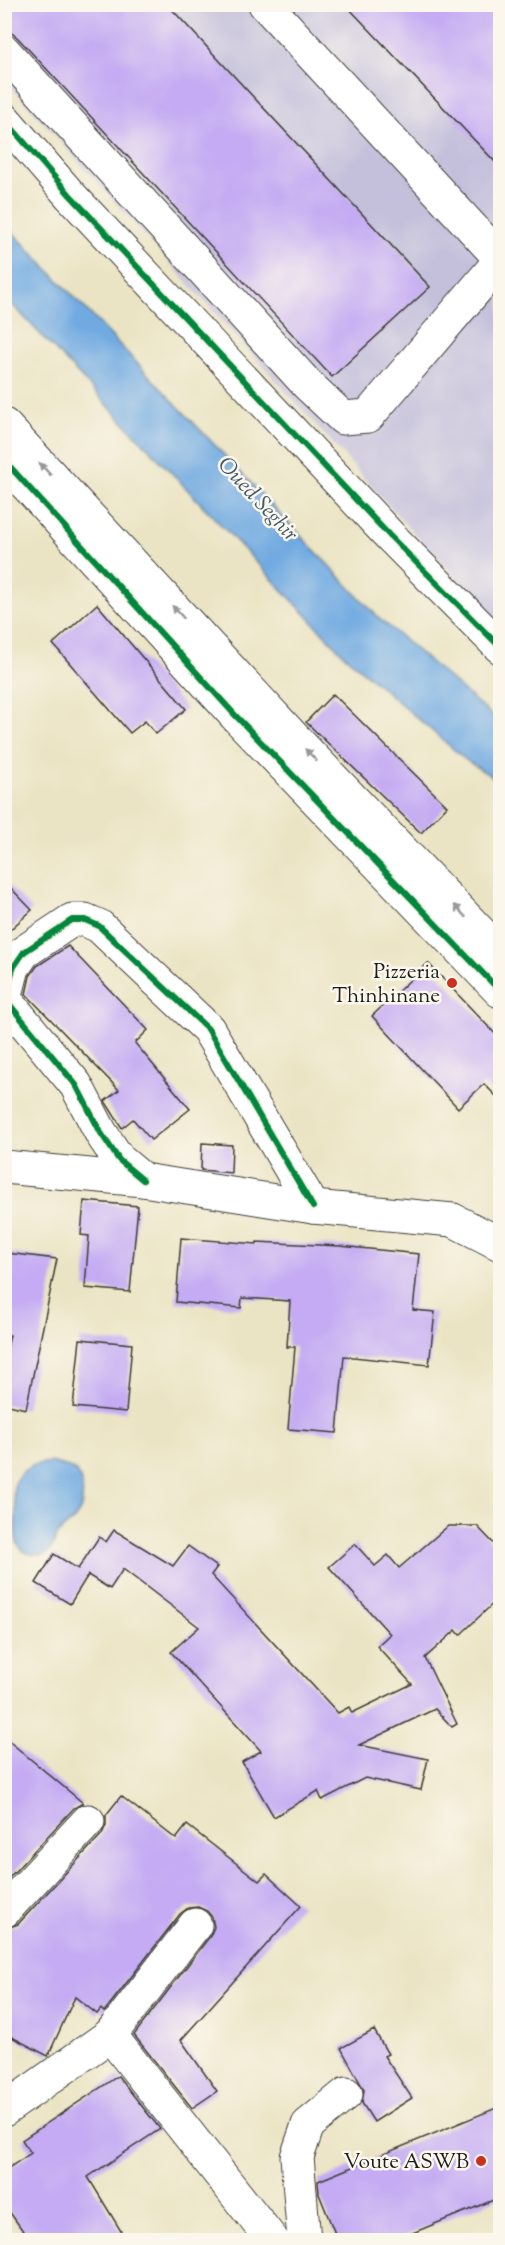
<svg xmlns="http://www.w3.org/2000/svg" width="505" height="2245" font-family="'Sorts Mill Goudy',serif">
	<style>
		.industrial { fill: #c4c0db }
		.water { fill: #71aae1; stroke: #46637e; stroke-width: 1.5 }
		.building { fill: #c4abf3 }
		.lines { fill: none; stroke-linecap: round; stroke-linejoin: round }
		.minor-casing { stroke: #3b3a35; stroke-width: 35 }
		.minor { stroke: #fff; stroke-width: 33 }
		.cycleway-casing { stroke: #fbf7ec; stroke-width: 10 }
		.cycleway { stroke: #00873e; stroke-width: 6 }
		.oneway { fill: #999 }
		.poi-dot { fill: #c8321e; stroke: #fbf7ec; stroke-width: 2 }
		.labels { text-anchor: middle; stroke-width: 5; stroke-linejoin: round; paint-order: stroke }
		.poi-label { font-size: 21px; fill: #1c1c1c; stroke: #fbf7ec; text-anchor: end }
		.water-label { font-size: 22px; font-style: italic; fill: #3e556b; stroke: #fbf7ec }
	</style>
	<rect width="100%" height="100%" fill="#fbf7ec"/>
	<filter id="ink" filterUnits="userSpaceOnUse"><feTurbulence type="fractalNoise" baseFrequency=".0167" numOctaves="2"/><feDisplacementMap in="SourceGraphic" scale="12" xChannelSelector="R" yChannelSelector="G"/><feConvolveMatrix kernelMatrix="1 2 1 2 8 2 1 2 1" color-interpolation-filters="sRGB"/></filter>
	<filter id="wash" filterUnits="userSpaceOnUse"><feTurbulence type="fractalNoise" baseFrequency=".008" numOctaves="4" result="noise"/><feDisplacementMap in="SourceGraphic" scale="24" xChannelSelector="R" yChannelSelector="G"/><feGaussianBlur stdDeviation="1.35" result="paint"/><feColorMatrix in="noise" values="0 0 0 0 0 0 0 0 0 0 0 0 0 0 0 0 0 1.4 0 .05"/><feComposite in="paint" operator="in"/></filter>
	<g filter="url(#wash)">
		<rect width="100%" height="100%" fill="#ebe4c4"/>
		<polygon class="industrial" points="4,5 500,5 500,624 408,527 5,80"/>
		<g class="water">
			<polygon points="4,223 379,618 500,722 500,782 467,761 344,655 5,297"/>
			<path d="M50,1462C56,1464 66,1465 72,1469C86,1477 85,1507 75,1519C70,1524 62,1528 58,1535C52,1544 52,1557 37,1555C9,1553 16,1527 16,1508C16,1505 14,1502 14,1499C10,1475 29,1463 50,1462Z"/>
		</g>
		<g id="blocks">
			<g class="building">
				<polygon points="4,4 167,4 430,287 332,377 18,38 4,27"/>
				<polygon points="345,4 501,4 501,168"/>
				<polygon points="97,604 186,709 156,734 145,721 130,733 53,644"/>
				<polygon points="333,694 447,806 421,833 306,722"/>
				<polygon points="4,881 32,910 4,935"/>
				<polygon points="68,946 148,1030 135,1043 190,1109 151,1140 133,1119 122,1128 105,1101 119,1090 26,994 30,976 37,966"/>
				<polygon points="428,963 501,1040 501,1101 484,1084 458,1108 372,1016"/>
				<polygon points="202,1143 232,1145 231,1173 201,1170"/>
				<polygon points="84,1201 138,1206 130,1292 85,1288 89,1236 81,1235"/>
				<polygon points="181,1238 257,1244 257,1242 340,1246 419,1254 413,1310 435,1312 429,1365 344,1356 337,1433 288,1429 295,1347 287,1347 290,1301 242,1298 241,1308 176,1302"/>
				<polygon points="6,1253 57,1259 26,1409 4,1404 4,1361 10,1335 4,1334"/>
				<polygon points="80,1339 132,1344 126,1412 73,1407"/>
				<polygon points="448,1526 477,1526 499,1549 493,1577 501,1584 501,1596 460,1635 456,1630 425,1658 457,1724 452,1727 435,1709 359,1745 428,1759 421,1790 365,1778 322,1800 318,1791 274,1817 242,1762 261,1751 171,1652 199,1627 123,1569 110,1589 88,1575 70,1604 36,1583 54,1554 78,1569 99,1537 106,1542 114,1530 173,1566 188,1546 217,1567 211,1575 338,1713 349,1707 352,1713 412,1684 377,1646 390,1634 329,1567 355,1544 375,1566 388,1555 399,1568"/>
				<polygon points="4,1737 83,1803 74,1808 4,1883"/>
				<polygon points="121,1796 176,1839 187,1825 259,1881 266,1874 301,1906 181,2040 217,2091 192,2108 134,2035 210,1936 214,1927 212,1917 207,1911 198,1907 188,1908 180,1914 104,2012 101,2009 97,2014 75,1997 48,2056 4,2033 4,1929 18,1924 102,1834 106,1825 106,1815"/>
				<polygon points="374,2030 388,2054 384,2056 412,2098 374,2122 362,2103 364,2090 341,2048"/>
				<polygon points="118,2076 160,2129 88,2177 127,2241 30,2241 4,2204 4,2171 31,2153 22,2140"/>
				<polygon points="501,2106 501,2197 393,2241 338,2241 319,2194 318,2181"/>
			</g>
		</g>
	</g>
	<g filter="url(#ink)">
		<use href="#blocks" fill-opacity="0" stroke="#3b3a35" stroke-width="1.5"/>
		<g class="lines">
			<defs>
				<g id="minor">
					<polyline points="265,4 500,258"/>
					<polyline points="4,51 307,384 343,418 368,416 500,261"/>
					<polyline points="4,119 70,195 389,535 500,647"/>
					<polyline points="4,425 296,740 500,953"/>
					<polyline points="4,460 235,715 500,991"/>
					<polyline points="4,1167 143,1180 313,1207 453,1220 500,1244"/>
					<polyline points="143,1180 119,1160 101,1133 76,1085 5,999 13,968 24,952 72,920 85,920 99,926 208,1029 313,1207"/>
					<polyline points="4,1911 88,1821"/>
					<polyline points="110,2035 195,1925"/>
					<polyline points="4,2110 110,2035 272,2240"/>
					<polyline points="304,2240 297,2157 308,2125 346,2094"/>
				</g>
			</defs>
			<use href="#minor" class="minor-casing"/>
			<use href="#minor" class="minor"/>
			<defs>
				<g id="cycleway">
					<polyline points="4,119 70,195 389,535 500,647"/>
					<polyline points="4,460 235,715 500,991"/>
					<polyline points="143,1180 119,1160 101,1133 76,1085 5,999 13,968 24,952 72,920 85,920 99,926 208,1029 313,1207"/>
				</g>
			</defs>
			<use href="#cycleway" class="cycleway-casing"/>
			<use href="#cycleway" class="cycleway"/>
		</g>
		<defs><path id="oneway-solid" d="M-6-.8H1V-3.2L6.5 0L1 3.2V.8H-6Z" transform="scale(1.5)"/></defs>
		<g class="oneway">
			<use href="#oneway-solid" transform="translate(45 469) rotate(-133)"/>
			<use href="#oneway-solid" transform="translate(178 612) rotate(-133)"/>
			<use href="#oneway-solid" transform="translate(311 755) rotate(-134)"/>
			<use href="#oneway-solid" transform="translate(460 911) rotate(-134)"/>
		</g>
	</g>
	<g class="poi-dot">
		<circle cx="452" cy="983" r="6"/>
		<circle cx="481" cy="2161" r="6"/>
	</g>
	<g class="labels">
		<g class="poi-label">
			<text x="440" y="978">Pizzeria<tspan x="440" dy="24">Thinhinane</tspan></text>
			<text x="469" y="2168">Voute ASWB</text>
		</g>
		<g class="water-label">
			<text transform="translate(259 498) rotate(47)" y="8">Oued Seghir</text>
		</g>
	</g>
	<rect width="505" height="2245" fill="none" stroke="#fbf7ec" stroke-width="24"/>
</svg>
